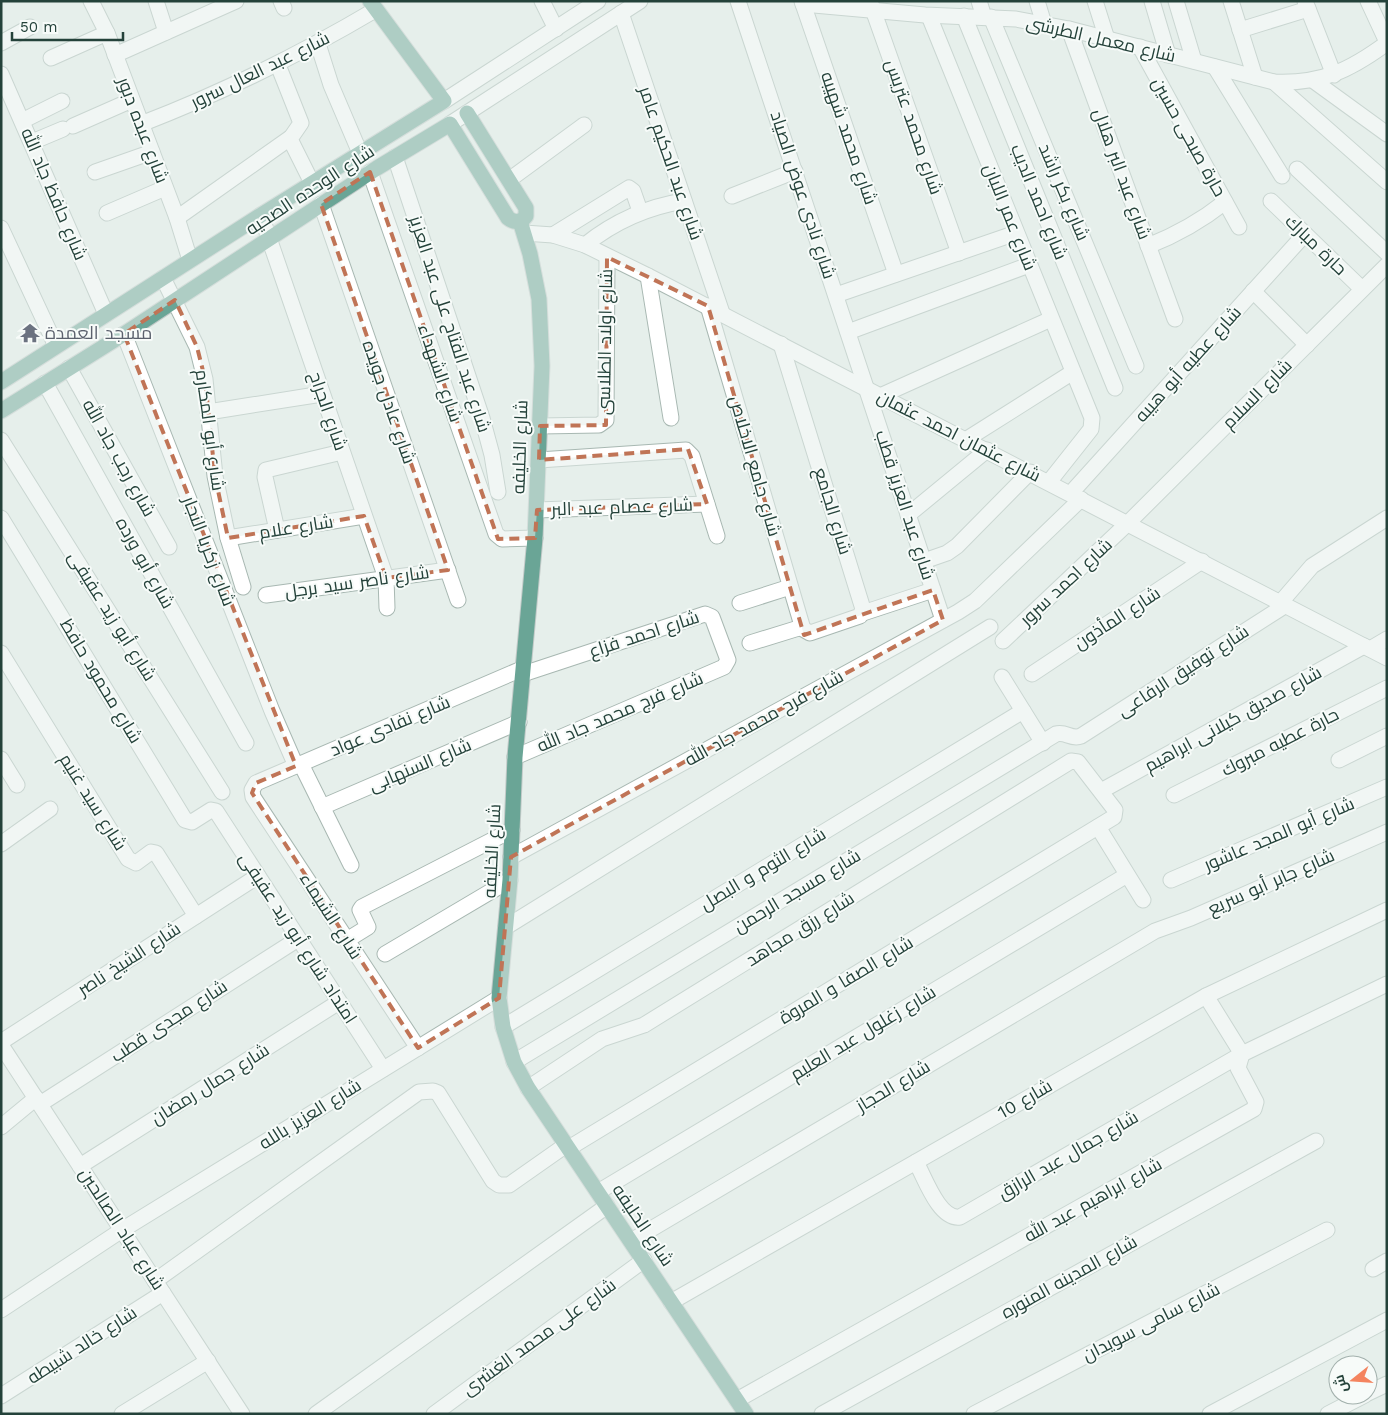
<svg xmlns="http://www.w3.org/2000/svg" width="1388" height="1415" font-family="'Work Sans',Cairo,sans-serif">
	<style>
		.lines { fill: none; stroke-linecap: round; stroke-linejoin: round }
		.minor-casing { stroke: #a8b8b2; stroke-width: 17 }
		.major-casing { stroke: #c2cac8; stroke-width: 17 }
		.minor { stroke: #fff; stroke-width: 15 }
		.major { stroke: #6aa596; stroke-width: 15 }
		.marked { fill: none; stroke: #c07456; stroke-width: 4; stroke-dasharray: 10 6; stroke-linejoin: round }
		.labels { text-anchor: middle; stroke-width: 4; stroke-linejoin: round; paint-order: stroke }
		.street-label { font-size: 18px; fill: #24423a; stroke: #f7fbf9 }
		.worship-label { font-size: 18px; fill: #5b616d; stroke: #f7fbf9; text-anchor: start }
	</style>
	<rect width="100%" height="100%" fill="#e6efeb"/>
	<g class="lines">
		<defs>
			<g id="minor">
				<polyline points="91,1 107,33 177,218 190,260"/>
				<polyline points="156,1 166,32"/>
				<polyline points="281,1 284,8"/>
				<polyline points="542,1 556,29"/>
				<polyline points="738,1 943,620"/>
				<polyline points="802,1 896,274"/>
				<polyline points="979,1 984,17"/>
				<polyline points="1037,1 1044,24"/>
				<polyline points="1095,1 1107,39"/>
				<polyline points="1152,1 1168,55"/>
				<polyline points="1176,1 1194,61"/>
				<polyline points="1231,1 1255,77"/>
				<polyline points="1305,1 1334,75"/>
				<polyline points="1368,1 1387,42"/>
				<path d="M803,4L925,15L1016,19L1069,29L1274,82C1321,84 1349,71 1387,43"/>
				<polyline points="871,4 959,253"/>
				<polyline points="621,13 722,313"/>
				<polyline points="929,16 1092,418 1091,429 1049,482"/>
				<polyline points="964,16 1115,388"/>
				<polyline points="991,17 1136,366"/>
				<polyline points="1069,29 1175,319"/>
				<polyline points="1240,30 1308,9"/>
				<polyline points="1,43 30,27"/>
				<polyline points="318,44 331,85 360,153"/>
				<polyline points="1140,47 1239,227"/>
				<polyline points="115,55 236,1"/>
				<polyline points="51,58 107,33"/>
				<polyline points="278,65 301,123 290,139 312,183"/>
				<polyline points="1215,67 1282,176"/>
				<polyline points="1,74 106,314"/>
				<polyline points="1314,81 1387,134"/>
				<polyline points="1274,82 1387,182"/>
				<polyline points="444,101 598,1"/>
				<polyline points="22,121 62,101"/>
				<path d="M141,124C224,92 299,55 375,10"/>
				<polyline points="450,124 640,1"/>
				<polyline points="73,126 132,100"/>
				<polyline points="32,142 63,129"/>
				<polyline points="395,157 482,418 492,455 498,492"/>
				<polyline points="1297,169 1387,253"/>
				<polyline points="95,172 152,152"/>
				<polyline points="370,172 496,534 502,539 535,538"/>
				<polyline points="509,180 584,125"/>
				<polyline points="732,196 795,171"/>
				<polyline points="1271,201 1362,289"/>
				<polyline points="321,204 458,600"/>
				<polyline points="107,213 165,188"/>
				<polyline points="261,215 386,578 387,608"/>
				<polyline points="177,218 290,138"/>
				<polyline points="1,228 56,346"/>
				<polyline points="524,233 553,235 585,245 648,276 1387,658"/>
				<polyline points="553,235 629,188 633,191 640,211"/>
				<path d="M585,245C615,221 646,207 684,201"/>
				<path d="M1148,246C1176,235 1201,221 1225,202"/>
				<polyline points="648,276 671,418"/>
				<polyline points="163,278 197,347 205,379 215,476 228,538 243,587"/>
				<polyline points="1253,291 1307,345"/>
				<polyline points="836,295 1016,233"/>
				<polyline points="708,306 803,629 810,633 860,616 863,609 781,344"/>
				<polyline points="848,332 1029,265"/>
				<polyline points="124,334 272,711 296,766"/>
				<polyline points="69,368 169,547"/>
				<polyline points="45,383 246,743"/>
				<polyline points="880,396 1051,319"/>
				<polyline points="208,412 322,394"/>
				<polyline points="540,426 599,425 606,420 607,257"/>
				<polyline points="967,439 1073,372"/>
				<polyline points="1,440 222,792"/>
				<polyline points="539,460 686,450 692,456 717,536"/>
				<polyline points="1071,493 1305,234"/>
				<polyline points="537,510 707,504"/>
				<polyline points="908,515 987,450"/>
				<polyline points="1,518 185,820 192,822 211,810 216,811 383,1069"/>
				<polyline points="277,530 265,477 266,470 342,452"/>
				<polyline points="228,538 364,516"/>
				<polyline points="924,561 947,553 957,546 1030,472"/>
				<polyline points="266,595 448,570"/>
				<polyline points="1281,602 1312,566 1387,518"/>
				<polyline points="740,603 790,587"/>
				<polyline points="863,613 933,590"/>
				<polyline points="1003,641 1128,523 1387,265"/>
				<polyline points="750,643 802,627"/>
				<polyline points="1370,649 1387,639"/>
				<polyline points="1,653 128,859 136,863 151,852 156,853 196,916"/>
				<polyline points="1032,674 1202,561"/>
				<polyline points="1002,677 1043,743"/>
				<polyline points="515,757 724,667 728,660 712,617 705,614 523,674"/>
				<polyline points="1,759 17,785"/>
				<polyline points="1339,760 1387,736"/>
				<polyline points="301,764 351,865"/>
				<polyline points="1101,791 1364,646"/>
				<polyline points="1174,795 1387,688"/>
				<polyline points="322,807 519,722"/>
				<polyline points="1098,827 1143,900"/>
				<polyline points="1,844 50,809"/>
				<polyline points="511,857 958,612 975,601 1081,499"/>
				<polyline points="1171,880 1387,787"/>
				<polyline points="506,927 990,627"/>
				<polyline points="347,940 368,927 360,910 362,907 512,830"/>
				<polyline points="385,954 510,880"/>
				<polyline points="1206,996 1242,1054"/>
				<polyline points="503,1027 1023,711"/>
				<polyline points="1,1042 258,876"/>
				<polyline points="1,1045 242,1414"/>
				<polyline points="418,1048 253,797 252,790 256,783 524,668"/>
				<path d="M514,1062L1056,734C1066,731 1071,740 1081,736L1286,605"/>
				<polyline points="528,1088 602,1039 644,1025 1071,761 1078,762 1115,810 1114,817 569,1148"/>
				<polyline points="40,1104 298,939"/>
				<polyline points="1,1127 36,1098"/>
				<path d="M916,1162C925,1178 939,1220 960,1217L1242,1054L1387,984"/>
				<polyline points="80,1166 339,1002"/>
				<polyline points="598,1192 1127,875"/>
				<polyline points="631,1241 1155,931 1191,918 1387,832"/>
				<polyline points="1373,1269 1387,1261"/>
				<polyline points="155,1281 419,1092 433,1091 438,1093 493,1181 499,1185 509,1185 566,1145"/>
				<polyline points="671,1302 1206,996 1387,910"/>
				<polyline points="1,1310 122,1230 499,998"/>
				<polyline points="1368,1393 1387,1384"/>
				<polyline points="1,1396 163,1293"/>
				<polyline points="737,1400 1254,1109 1256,1102 1238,1068 1242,1054"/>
				<polyline points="122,1414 208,1361"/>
				<polyline points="316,1414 607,1206"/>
				<polyline points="434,1414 644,1260"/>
				<polyline points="822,1414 1316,1141"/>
				<polyline points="974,1414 1327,1230"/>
				<polyline points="1210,1414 1387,1320"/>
				<polyline points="1328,1414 1365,1395"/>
			</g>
			<g id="major">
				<polyline points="520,221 530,254 539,299 542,366 535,538 515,757 510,880 499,998 503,1027 514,1062 528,1088 746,1414"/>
				<polyline points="1,382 261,215 444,101 370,1"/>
				<path d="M1,411L124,334L377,168L450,124L508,218C514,223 521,223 526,216V208L467,113"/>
			</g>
		</defs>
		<use href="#minor" class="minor-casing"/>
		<use href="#major" class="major-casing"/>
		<use href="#minor" class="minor"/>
		<use href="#major" class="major"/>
	</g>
	<path d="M0 0H1388V1415H0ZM370,172L498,539L535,538L537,510L707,504L688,449L539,460L540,426L606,425L607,257L708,306L804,635L933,590L943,620L511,857L499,998L418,1048L252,793L256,783L296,766L124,334L175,300L197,347L205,379L215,476L228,538L364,516L386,578L448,570L321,204Z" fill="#e6efeb" fill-opacity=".55" fill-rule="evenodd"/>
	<path class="marked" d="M370,172L498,539L535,538L537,510L707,504L688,449L539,460L540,426L606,425L607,257L708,306L804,635L933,590L943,620L511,857L499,998L418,1048L252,793L256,783L296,766L124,334L175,300L197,347L205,379L215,476L228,538L364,516L386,578L448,570L321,204Z"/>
	<defs>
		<symbol id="temple-bare" viewBox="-9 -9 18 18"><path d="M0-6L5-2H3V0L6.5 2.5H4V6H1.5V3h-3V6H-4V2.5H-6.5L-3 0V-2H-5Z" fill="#6b7280" stroke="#f7fbf9" stroke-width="2.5" paint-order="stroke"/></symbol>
	</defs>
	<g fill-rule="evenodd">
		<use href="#temple-bare" x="16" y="319" width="28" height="28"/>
	</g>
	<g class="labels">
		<g class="street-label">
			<text transform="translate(1101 39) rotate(13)" y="6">شارع معمل الطرشى</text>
			<text transform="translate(260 70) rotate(-26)" y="6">شارع عبد العال سرور</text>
			<text transform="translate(914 127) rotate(71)" y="6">شارع محمد عتريس</text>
			<text transform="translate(143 130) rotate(69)" y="6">شارع عبده دبور</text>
			<text transform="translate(1189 137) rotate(61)" y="6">حارة صبحى حسين</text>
			<text transform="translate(849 138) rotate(71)" y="6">شارع محمد شهيبه</text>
			<text transform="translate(671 163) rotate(71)" y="6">شارع عبد الحكيم عامر</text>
			<text transform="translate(1122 174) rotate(70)" y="6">شارع عبد البر هلال</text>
			<text transform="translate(310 190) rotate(-33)" y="6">شارع الوحده الصحيه</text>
			<text transform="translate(1064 192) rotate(67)" y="6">شارع بكر راشد</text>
			<text transform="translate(54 194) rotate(67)" y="6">شارع حافظ جاد الله</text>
			<text transform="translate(803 195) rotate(72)" y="6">شارع نادى عوض الصياد</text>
			<text transform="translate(1039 202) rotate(68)" y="6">شارع احمد الديب</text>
			<text transform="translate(1010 217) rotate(68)" y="6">شارع عمر اللبان</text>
			<text transform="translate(1316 245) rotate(44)" y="6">حارة مبارك</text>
			<text transform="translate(450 324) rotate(72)" y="6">شارع عبد الفتاح على عبد العزيز</text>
			<text transform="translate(605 342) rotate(-89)" y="6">شارع اولاد الطلاسى</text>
			<text transform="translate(1188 364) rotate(-48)" y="6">شارع عطيه أبو هيبه</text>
			<text transform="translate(440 373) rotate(71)" y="6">شارع الشهداء</text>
			<text transform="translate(1257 394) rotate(-45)" y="6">شارع السلام</text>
			<text transform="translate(389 402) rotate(71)" y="6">شارع عادل جويده</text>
			<text transform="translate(328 411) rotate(71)" y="6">شارع الجراح</text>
			<text transform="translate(210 430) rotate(82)" y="6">شارع أبو المكارم</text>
			<text transform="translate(959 436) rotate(27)" y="6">شارع عثمان احمد عثمان</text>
			<text transform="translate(520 447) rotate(-88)" y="6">شارع الخليفه</text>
			<text transform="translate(119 458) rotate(61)" y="6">شارع رجب جاد الله</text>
			<text transform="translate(755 466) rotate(74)" y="6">شارع جامع الاخلاص</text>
			<text transform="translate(905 505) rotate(72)" y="6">شارع عبد العزيز قطب</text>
			<text transform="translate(622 507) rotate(-2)" y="6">شارع عصام عبد البر</text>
			<text transform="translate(833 511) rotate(73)" y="6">شارع الجامع</text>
			<text transform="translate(296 527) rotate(-9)" y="6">شارع علام</text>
			<text transform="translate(209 551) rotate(69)" y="6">شارع زكريا النجار</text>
			<text transform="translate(145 563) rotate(61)" y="6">شارع أبو ورده</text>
			<text transform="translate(357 582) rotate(-8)" y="6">شارع ناصر سيد برجل</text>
			<text transform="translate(1066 582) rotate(-43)" y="6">شارع احمد سرور</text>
			<text transform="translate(112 616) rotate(58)" y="6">شارع أبو زيد عفيفى</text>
			<text transform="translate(1117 618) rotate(-33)" y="6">شارع المأذون</text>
			<text transform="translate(644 634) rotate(-18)" y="6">شارع احمد فزاع</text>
			<text transform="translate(1183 671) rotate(-33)" y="6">شارع توفيق الرفاعى</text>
			<text transform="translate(101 681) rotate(59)" y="6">شارع محمود حافظ</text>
			<text transform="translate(620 712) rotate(-23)" y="6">شارع فرج محمد جاد الله</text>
			<text transform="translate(764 718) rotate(-29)" y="6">شارع فرح محمد جاد الله</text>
			<text transform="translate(1233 719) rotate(-29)" y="6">شارع صديق كيلانى ابراهيم</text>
			<text transform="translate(390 726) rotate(-23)" y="6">شارع نفادى عواد</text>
			<text transform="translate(1280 742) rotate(-27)" y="6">حارة عطيه مبروك</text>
			<text transform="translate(420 765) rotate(-23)" y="6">شارع السنهابى</text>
			<text transform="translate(93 802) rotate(58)" y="6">شارع سيد غنيم</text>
			<text transform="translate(1279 834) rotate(-23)" y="6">شارع أبو المجد عاشور</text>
			<text transform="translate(492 851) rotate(-87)" y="6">شارع الخليفه</text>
			<text transform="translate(763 869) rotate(-31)" y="6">شارع الثوم و البصل</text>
			<text transform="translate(1271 882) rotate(-24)" y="6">شارع جابر أبو سريع</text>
			<text transform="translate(797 891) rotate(-31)" y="6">شارع مسجد الرحمن</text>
			<text transform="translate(331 916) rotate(57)" y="6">شارع الشيماء</text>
			<text transform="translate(800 929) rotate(-32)" y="6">شارع رزق مجاهد</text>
			<text transform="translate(298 938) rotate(57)" y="6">امتداد شارع أبو زيد عفيفى</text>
			<text transform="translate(129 959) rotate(-33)" y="6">شارع الشيخ ناصر</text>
			<text transform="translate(846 980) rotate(-31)" y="6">شارع الصفا و المروة</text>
			<text transform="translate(169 1021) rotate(-33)" y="6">شارع مجدى قطب</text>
			<text transform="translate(863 1033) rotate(-31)" y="6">شارع زغلول عبد العليم</text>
			<text transform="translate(210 1084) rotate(-32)" y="6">شارع جمال رمضان</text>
			<text transform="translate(893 1086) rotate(-31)" y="6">شارع الحجاز</text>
			<text transform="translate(1025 1099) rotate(-30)" y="6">شارع 10</text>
			<text transform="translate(310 1114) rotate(-32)" y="6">شارع العزيز بالله</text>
			<text transform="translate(1068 1155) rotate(-30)" y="6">شارع جمال عبد الرازق</text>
			<text transform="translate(1093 1200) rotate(-29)" y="6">شارع ابراهيم عبد الله</text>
			<text transform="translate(643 1225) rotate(56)" y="6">شارع الخليفه</text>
			<text transform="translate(122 1229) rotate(57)" y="6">شارع عباد الصالحين</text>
			<text transform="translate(1069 1277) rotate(-29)" y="6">شارع المدينه المنوره</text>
			<text transform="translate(1151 1322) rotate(-27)" y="6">شارع سامى سويدان</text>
			<text transform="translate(539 1337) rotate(-36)" y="6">شارع على محمد الغشرى</text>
			<text transform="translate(82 1345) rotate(-33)" y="6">شارع خالد شبيطه</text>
		</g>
		<g class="worship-label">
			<text x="45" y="339">مسجد العمدة</text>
		</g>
	</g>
	<rect width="1388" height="1415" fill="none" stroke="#24423a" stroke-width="5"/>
	<g transform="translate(1353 1380) rotate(253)"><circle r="24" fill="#f7fbf9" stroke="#a3b1ad"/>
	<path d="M0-4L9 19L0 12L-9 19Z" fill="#f4845f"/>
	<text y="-8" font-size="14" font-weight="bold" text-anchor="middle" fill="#24423a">ش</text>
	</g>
	<path d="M12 32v8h111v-8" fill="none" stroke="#24423a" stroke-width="2.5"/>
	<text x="20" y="32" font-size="15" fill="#24423a" stroke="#f7fbf9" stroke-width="4" paint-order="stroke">50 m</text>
</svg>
